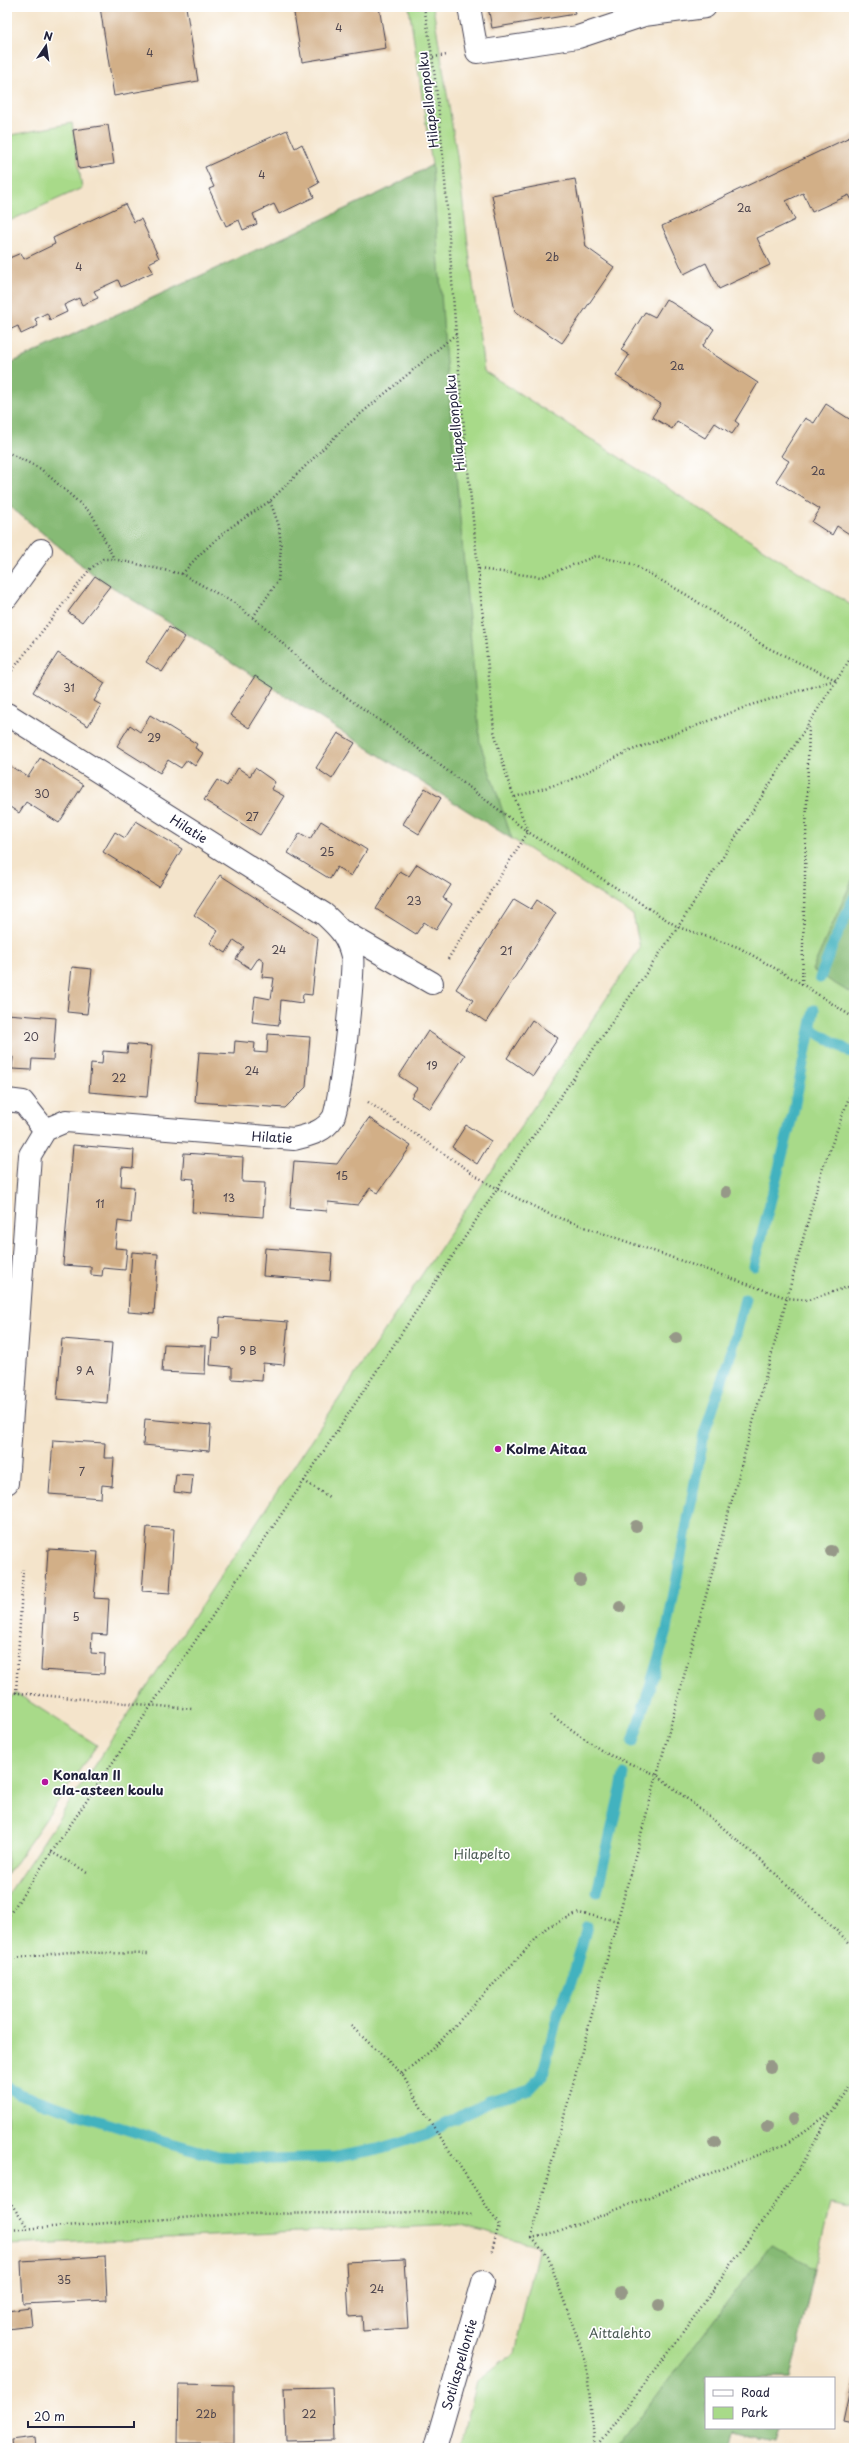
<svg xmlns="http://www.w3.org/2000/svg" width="861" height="2455" font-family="'Playpen Sans',sans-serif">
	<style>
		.green { fill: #a8da89; stroke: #657e62 }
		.forest { fill: #86ba75; stroke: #546e58 }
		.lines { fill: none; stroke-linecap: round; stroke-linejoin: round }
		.stream { stroke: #43b2bf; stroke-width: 11 }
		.building { fill: #d2af87 }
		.minor-casing { stroke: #423f51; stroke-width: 24 }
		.path { stroke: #423f51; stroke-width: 2.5; stroke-dasharray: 1 3; stroke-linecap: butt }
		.minor { stroke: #fff; stroke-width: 22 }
		.tree { fill: #969888 }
		.poi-dot { fill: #b5179e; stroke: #fff; stroke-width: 1.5 }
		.labels { text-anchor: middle; stroke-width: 3.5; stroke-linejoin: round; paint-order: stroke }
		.number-label { font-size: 11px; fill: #4e454e }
		.street-label { font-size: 13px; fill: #22223b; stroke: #fff }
		.poi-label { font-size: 13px; font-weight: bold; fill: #22223b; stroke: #fff; text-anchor: start }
		.park-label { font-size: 13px; fill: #4a5952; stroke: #fff }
	</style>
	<rect width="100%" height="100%" fill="#fff"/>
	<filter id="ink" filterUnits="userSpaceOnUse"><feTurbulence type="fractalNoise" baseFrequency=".025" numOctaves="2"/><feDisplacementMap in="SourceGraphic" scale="8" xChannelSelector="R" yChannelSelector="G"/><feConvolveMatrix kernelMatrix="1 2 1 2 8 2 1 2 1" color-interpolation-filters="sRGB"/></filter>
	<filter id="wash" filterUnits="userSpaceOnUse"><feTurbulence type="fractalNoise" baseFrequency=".012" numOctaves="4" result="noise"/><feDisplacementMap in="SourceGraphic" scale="16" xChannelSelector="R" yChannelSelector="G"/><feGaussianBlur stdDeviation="0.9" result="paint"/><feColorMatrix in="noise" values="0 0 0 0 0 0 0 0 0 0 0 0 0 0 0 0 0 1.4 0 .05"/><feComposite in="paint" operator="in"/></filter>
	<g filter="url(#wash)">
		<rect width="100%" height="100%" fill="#f4e4cb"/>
		<g class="green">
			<polygon points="409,7 433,7 457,156 484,371 854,607 854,2209 830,2204 790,2378 706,2378 706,2428 779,2428 775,2442 734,2433 730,2448 460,2448 477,2382 514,2353 539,2246 457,2225 7,2245 7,1896 640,948 633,915 95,576 7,504 7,365 384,191 432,165"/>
			<polygon points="72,123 82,188 7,222 7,136"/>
			<polygon points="16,1693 97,1745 7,1875 7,1700"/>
		</g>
		<g class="forest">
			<polygon points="432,165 445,350 480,743 512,839 95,576 7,504 7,365 384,191"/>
			<polygon points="854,876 854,995 812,970"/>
			<polygon points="771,2245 815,2269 790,2378 706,2378 706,2428 779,2428 775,2442 734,2433 730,2448 617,2448"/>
		</g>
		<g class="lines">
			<g class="stream">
				<polyline points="820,978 832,947 854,898"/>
				<polyline points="811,1029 852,1053"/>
				<polyline points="754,1266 793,1113 814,1010"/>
				<polyline points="633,1742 667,1630 704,1434 732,1350 745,1299"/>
				<polyline points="597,1892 624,1775"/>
				<polyline points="7,2087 22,2095 90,2118 160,2140 218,2156 271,2159 336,2157 378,2149 427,2134 489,2101 530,2089 542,2076 559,2010 572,1980 587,1926"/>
			</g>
		</g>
		<g id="blocks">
			<g class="building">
				<polygon points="100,7 186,7 198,81 114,96"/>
				<polygon points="293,7 379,7 386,48 302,62"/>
				<polygon points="488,7 573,7 575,14 492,28"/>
				<polygon points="108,125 114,164 79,169 73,130"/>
				<polygon points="287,130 295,148 302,144 319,183 310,188 314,197 279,214 274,204 253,214 257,224 243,230 239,220 226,226 209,189 214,187 205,167"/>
				<polygon points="854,135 854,204 849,195 812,212 803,193 786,201 795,220 757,238 770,265 719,289 706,263 684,274 662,226"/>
				<polygon points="575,179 586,247 614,267 562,343 515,311 492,195"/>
				<polygon points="125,204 134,222 141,219 159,258 149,263 153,272 121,287 118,280 94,291 98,298 82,305 79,298 64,305 67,312 50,320 47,313 35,319 38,326 21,334 18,326 7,331 7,259 21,253 24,259 55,244 53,238"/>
				<polygon points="666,299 714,329 702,347 758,383 735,421 739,424 732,434 715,423 705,438 677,421 672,429 652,417 661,404 616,376 629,355 621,350 645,312 655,317"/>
				<polygon points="826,404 854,422 854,537 837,526 832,535 812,522 820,509 776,481 789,461 781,456 805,418 814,423"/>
				<polygon points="95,576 110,586 82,622 68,612"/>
				<polygon points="169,627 185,637 162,672 146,662"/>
				<polygon points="58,653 105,683 94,701 101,705 88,726 33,692"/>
				<polygon points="255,676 274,688 249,728 230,715"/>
				<polygon points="150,715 197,744 195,748 203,753 195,766 187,760 181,768 168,760 160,773 117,746 130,725 140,732"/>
				<polygon points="338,733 355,743 332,779 316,768"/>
				<polygon points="40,758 83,785 59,823 26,802 19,813 7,805 7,764 28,777"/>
				<polygon points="238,768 250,776 255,768 275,782 271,789 284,796 260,835 204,800 217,780 227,786"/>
				<polygon points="425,788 441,798 419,834 403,824"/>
				<polygon points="136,821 182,849 159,887 103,852 115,832 125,838"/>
				<polygon points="321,821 367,850 351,876 337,867 330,879 288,853 300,833 310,839"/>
				<polygon points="417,864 451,885 443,898 452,904 436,930 424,922 416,934 376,909 400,871 409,876"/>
				<polygon points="220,875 318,938 312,995 303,994 302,1003 281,1000 279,1025 252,1022 255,996 271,999 274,978 262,977 264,961 259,957 251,969 236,959 244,947 234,940 226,953 210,943 218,931 194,915"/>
				<polygon points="514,899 531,909 537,900 556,913 486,1022 467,1009 473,1000 456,989"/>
				<polygon points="72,967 92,969 87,1014 67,1012"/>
				<polygon points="7,1014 56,1018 53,1060 32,1059 31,1070 12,1069 13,1057 7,1057"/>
				<polygon points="532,1020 558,1038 533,1076 507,1058"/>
				<polygon points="428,1031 465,1055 430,1109 411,1097 417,1088 399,1076"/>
				<polygon points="268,1034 310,1037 306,1087 285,1108 195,1102 199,1052 234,1054 235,1041 255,1043 254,1052 267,1053"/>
				<polygon points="128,1044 152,1046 147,1097 89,1092 91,1063 102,1064 103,1051 127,1053"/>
				<polygon points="369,1118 411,1146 378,1193 370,1188 358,1205 328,1202 327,1211 290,1208 294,1161 337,1164"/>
				<polygon points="466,1125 491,1141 477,1164 452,1147"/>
				<polygon points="73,1145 134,1150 133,1168 122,1167 121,1186 134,1187 131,1223 118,1221 115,1248 127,1249 125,1270 103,1268 102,1276 91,1275 91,1267 63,1265"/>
				<polygon points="184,1153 243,1157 242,1182 265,1183 263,1217 192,1212 194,1179 182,1178"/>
				<polygon points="265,1248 332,1253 330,1281 263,1276"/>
				<polygon points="132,1252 158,1254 154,1314 128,1312"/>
				<polygon points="220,1317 288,1322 284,1365 263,1363 262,1381 232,1379 232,1367 210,1365 212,1338 219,1339"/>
				<polygon points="62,1339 112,1343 107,1403 57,1399"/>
				<polygon points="164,1344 206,1346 205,1374 162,1372"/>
				<polygon points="145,1419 211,1425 209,1451 143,1445"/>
				<polygon points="53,1440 105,1443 104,1458 114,1458 112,1486 102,1485 101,1498 49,1494"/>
				<polygon points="176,1474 193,1475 191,1494 174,1492"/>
				<polygon points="147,1527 174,1529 170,1593 142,1591"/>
				<polygon points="48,1549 98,1552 94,1598 109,1599 107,1635 92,1634 91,1653 105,1654 104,1674 41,1670"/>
				<polygon points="105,2256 107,2300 23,2304 21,2261"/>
				<polygon points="404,2259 408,2328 363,2331 362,2316 349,2317 346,2262"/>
				<polygon points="30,2308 32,2326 7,2329 7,2311"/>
				<polygon points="853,2379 854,2379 854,2424 844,2422"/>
				<polygon points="179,2384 234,2385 234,2443 178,2443"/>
				<polygon points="332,2387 334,2440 286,2441 284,2388"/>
				<polygon points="35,2437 36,2448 12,2448 11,2440"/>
			</g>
		</g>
	</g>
	<g filter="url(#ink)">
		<use href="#blocks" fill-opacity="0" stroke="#423f51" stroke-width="1"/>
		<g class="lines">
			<defs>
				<g id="minor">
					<polyline points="469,7 477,52 578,37 644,15 705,7"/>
					<polyline points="7,597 41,550"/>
					<path id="s1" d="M7,714L324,914C339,928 347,935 352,956C355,968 340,1109 333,1118C324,1132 309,1135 294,1139L66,1121L45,1130L30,1155L7,1483"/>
					<polyline points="344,932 432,983"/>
					<polyline points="7,1100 23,1102 45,1130"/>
					<path id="s2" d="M435,2448L483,2282"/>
				</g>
			</defs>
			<use href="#minor" class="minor-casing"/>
			<g class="path">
				<path d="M424,7C444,116 447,224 456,334C466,466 482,598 494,731L508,781L528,831"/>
				<polyline points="433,57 447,55"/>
				<polyline points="7,452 41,469 92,514 114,559"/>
				<polyline points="479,569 541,577 596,556 632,564 687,595 764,646 836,680"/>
				<polyline points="182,574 198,556 228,529 270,501 345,427 456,334"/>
				<polyline points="253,617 278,581 281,547 279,526 270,501"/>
				<polyline points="7,677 90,569 103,559 114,559 182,574 234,603 267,629 322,680 399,734 528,832 678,927 738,947 802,984 854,1018"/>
				<polyline points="515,797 571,780 627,752 751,705 835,680"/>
				<polyline points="448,959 528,832"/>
				<polyline points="802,984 809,725"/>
				<polyline points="368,1102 487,1183 551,1215 787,1298 808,1300 854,1285"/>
				<polyline points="304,1481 329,1497"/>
				<polyline points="7,1692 192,1709"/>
				<polyline points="16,1693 23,1569"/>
				<polyline points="551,1715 605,1753 657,1775 715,1821 764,1863 854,1947"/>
				<polyline points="51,1852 87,1872"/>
				<polyline points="7,1918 304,1481 498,1187 678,927 854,653"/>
				<polyline points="7,1959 69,1952 148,1954"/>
				<polyline points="351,2026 402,2074 425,2114 499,2225 491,2254"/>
				<polyline points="402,2074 433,2049 547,1927 579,1913 618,1921"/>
				<polyline points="7,2198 28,2228"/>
				<polyline points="7,2230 239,2214 445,2212 472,2215"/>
				<polyline points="531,2238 821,1173 854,1084"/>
				<polyline points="531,2238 556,2233 786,2144 829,2114"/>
				<polyline points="532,2238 548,2257 586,2361 595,2448"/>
				<polyline points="595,2448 673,2347 801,2166 831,2113 854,2081"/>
			</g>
			<use href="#minor" class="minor"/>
		</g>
		<g class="tree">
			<circle cx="726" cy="1192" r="6"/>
			<circle cx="676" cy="1338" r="6"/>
			<circle cx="636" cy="1526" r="6"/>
			<circle cx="831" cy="1551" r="6"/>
			<circle cx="580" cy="1580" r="6"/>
			<circle cx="620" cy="1607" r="6"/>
			<circle cx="820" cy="1715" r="6"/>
			<circle cx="819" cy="1758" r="6"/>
			<circle cx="770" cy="2067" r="6"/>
			<circle cx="793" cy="2119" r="6"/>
			<circle cx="767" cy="2127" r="6"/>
			<circle cx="715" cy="2142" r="6"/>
			<circle cx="621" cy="2293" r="6"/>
			<circle cx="659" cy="2305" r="6"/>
		</g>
	</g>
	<g class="poi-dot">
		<circle cx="498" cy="1449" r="4"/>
		<circle cx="45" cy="1782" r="4"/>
	</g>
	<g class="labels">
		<g class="number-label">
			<text x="339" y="32">4</text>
			<text x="150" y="57">4</text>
			<text x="262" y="179">4</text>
			<text x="744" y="212">2a</text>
			<text x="552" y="261">2b</text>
			<text x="79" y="271">4</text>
			<text x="677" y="370">2a</text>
			<text x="818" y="475">2a</text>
			<text x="69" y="692">31</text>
			<text x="154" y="742">29</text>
			<text x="42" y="798">30</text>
			<text x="252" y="821">27</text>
			<text x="327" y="856">25</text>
			<text x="414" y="905">23</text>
			<text x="279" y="954">24</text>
			<text x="506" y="955">21</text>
			<text x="31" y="1041">20</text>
			<text x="432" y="1070">19</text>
			<text x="252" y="1075">24</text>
			<text x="119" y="1082">22</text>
			<text x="342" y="1180">15</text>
			<text x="229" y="1202">13</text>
			<text x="100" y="1208">11</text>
			<text x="248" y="1355">9 B</text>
			<text x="85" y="1375">9 A</text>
			<text x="82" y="1476">7</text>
			<text x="76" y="1621">5</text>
			<text x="64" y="2284">35</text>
			<text x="377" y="2293">24</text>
			<text x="206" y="2418">22b</text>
			<text x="309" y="2418">22</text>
		</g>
		<g class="street-label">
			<text transform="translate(428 100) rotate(-97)" y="5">Hilapellonpolku</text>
			<text transform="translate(455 423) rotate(-96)" y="5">Hilapellonpolku</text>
			<text dy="5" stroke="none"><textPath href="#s1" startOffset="215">Hilatie</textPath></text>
			<text transform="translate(272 1137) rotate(3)" y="5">Hilatie</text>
			<text dy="5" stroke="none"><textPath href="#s2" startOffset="87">Sotilaspellontie</textPath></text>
		</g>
		<g class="poi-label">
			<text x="506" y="1454">Kolme Aitaa</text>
			<text x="53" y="1780">Konalan II<tspan x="53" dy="15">ala-asteen koulu</tspan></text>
		</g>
		<g class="park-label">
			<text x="482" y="1859">Hilapelto</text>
			<text x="620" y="2338">Aittalehto</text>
		</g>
	</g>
	<rect width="861" height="2455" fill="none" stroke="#fff" stroke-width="24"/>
	<rect x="705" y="2377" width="130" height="52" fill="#ffffff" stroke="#a7a7b1"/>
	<rect x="713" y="2390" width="20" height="6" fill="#ffffff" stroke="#a7a7b1"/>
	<text x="741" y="2397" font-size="12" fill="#22223b">Road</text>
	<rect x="713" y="2407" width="20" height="12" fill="#a8da89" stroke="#a7a7b1"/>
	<text x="741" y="2417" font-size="12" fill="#22223b">Park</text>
	<g transform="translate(46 46) rotate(13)" stroke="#ffffff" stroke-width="3" paint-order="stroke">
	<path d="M0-3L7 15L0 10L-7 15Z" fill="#22223b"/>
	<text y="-6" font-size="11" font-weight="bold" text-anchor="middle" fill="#22223b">N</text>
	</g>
	<path d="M28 2421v6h106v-6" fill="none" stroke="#22223b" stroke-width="2"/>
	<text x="34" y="2421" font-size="12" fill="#22223b" stroke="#ffffff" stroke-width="3" paint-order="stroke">20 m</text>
</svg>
